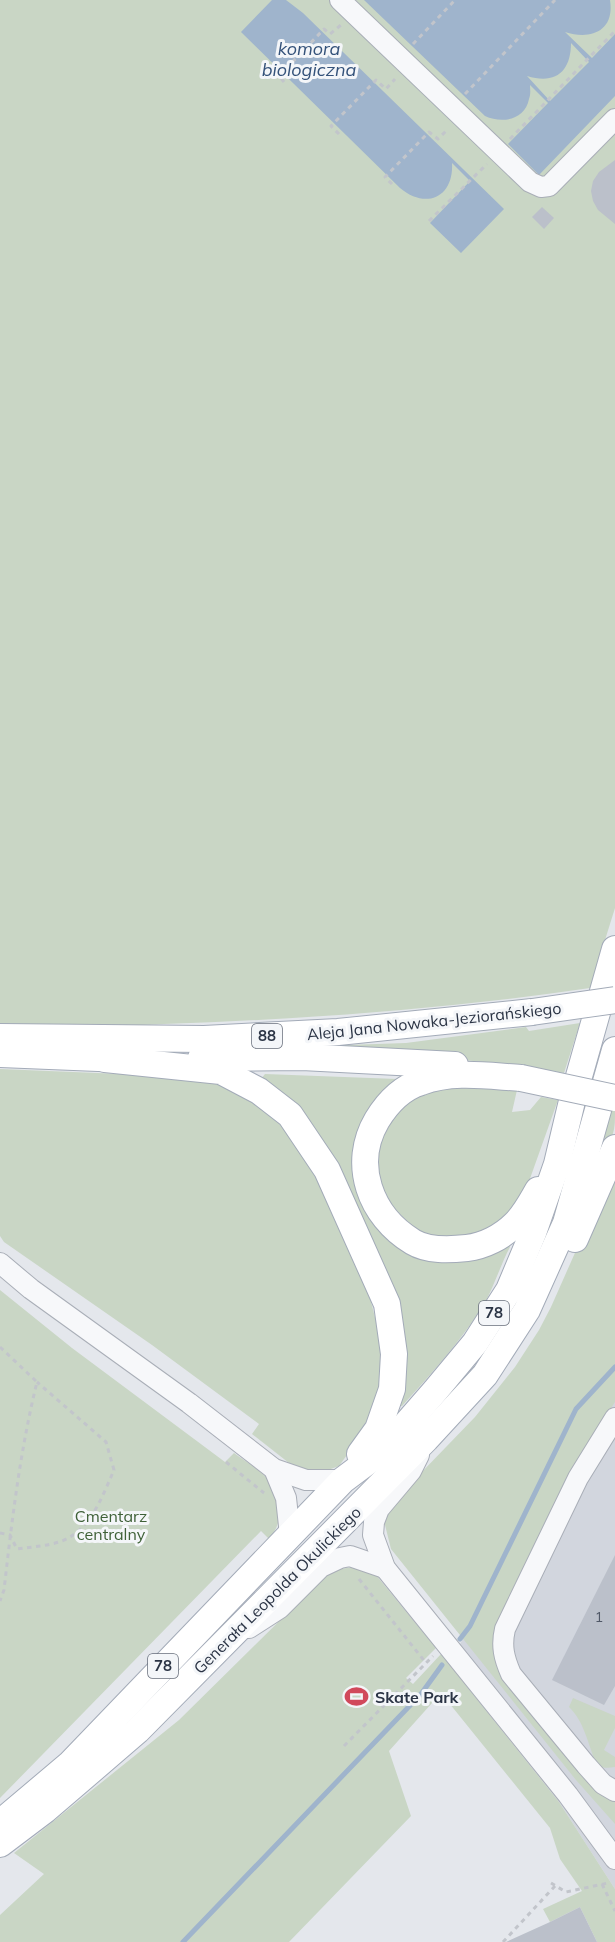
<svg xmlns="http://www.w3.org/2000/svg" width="615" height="1942" font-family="Mulish,sans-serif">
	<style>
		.built { fill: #d2d6de }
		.green { fill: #c9d6c5 }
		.water { fill: #9fb4cc; fill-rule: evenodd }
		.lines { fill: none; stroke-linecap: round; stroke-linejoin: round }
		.stream { stroke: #9fb4cc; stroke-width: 5 }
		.building { fill: #bbc0ca }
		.minor-casing { stroke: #a9aeb7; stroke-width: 22 }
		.major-casing { stroke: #a3abb8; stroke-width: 28 }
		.path { stroke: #c2c5cb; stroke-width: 3; stroke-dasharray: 4.5 4.5; stroke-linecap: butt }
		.minor { stroke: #f7f8fa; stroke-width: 20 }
		.major { stroke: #fff; stroke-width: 26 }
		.major-bridge-casing { stroke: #a3abb8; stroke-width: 28; stroke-linecap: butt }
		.major-bridge { stroke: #fff; stroke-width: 26 }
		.labels { text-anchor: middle; stroke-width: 6; stroke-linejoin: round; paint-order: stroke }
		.number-label { font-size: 14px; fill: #4f5766 }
		.shield { fill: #f4f6f9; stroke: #676e7b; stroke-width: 1.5 }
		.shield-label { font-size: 15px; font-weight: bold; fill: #2b3445 }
		.street-label { font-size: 16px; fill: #2b3445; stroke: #f4f6f9 }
		.park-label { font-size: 16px; fill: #3f6138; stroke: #f4f6f9 }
		.poi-label { font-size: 16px; font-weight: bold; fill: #2b3445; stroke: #f4f6f9; text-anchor: start }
		.water-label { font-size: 18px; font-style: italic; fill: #34527a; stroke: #f4f6f9 }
	</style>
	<rect width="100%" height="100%" fill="#e4e7ec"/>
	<polygon class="built" points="615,1367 615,1889 559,1802 454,1671 455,1653"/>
	<g class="green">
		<path d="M0,0H615V908L590,988C448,1009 307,1019 164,1024C110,1026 54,1032 0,1029Z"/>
		<path d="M580,1023L564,1073C463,1055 360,1054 258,1048L406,1043L526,1027L529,1031Z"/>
		<polygon points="0,1069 219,1078 261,1099 307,1158 365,1278 381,1341 380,1381 374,1406 357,1441 339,1466 328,1470 313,1472 289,1463 252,1434 259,1424 152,1345 4,1242 0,1236"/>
		<path d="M265,1074L397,1079L396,1083L370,1109L385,1235L509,1243L510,1247C500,1266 494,1287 483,1306C460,1342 431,1374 402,1406H396L391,1295L261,1079Z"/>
		<polygon points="475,1087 517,1090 512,1112 530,1110 541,1097 558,1100 527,1187 516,1206 501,1222 466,1238 428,1236 414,1228 390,1204 378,1175 377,1158 379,1142 397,1110 421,1094 435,1089"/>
		<path d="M609,1108L615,1109C615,1130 615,1137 600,1152L597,1151Z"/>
		<polygon points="615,1168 615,1402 590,1441 495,1646 615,1800 615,1824 576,1780 391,1549 385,1525 380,1524 390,1505 475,1417 515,1367 539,1330 551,1307 590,1219"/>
		<path d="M0,1290L72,1348L225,1462L234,1453C246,1462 263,1471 271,1483C284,1500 283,1523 269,1539L261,1531L0,1798Z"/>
		<polygon points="353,1567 376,1575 436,1648 406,1678 413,1684 441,1654 559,1802 615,1889 615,1942 597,1942 580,1907 550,1922 543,1909 582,1891 560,1859 550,1828 441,1693 389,1751 411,1816 289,1942 0,1942 0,1915 44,1874 14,1853 179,1720 327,1574 340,1569"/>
		<path d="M573,1698L615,1716V1728L604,1750L615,1757V1767C607,1768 601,1769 596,1763C588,1744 584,1721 569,1707Z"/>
	</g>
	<g class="water">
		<path d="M272,0H286L303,13L504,209L461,253L430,223L470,181L452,163C454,197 426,210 400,188L241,32Z"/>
		<path d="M364,0H610C615,32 590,40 565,32L592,58L615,34V96L539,175L508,144L548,103L530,85C530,88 531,94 529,99C525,120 502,124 485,116ZM571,43L589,62L550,101L527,76C556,85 571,71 571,43Z"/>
	</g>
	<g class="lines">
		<g class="stream">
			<polyline points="460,1639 470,1626 576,1409 615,1367"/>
			<polyline points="183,1942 421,1694 442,1665"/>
		</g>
	</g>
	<g class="building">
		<polygon points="615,160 615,224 598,210 593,201 591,191 593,181 599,172"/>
		<polygon points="542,207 554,218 544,229 532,217"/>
		<polygon points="615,1555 615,1686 604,1705 552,1680"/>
		<polygon points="580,1907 597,1942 506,1942 550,1922"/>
	</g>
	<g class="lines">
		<defs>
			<g id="minor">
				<polyline points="340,0 530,182 541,187 549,186 615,119"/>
				<polyline points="0,1263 31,1289 189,1403 274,1469 306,1480 343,1480"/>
				<path d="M615,1418L578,1478L505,1629C501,1646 504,1658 511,1674L586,1765L603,1784L615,1791"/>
				<polyline points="419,1455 411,1471 379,1509 374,1522 373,1535 385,1568 568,1795 615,1859"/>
				<polyline points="274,1469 286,1498 290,1535"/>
				<polyline points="249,1628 280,1608 321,1567 340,1558 350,1556 385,1568"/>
			</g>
			<g id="major">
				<polyline points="0,1037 204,1039 338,1032 532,1012"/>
				<polyline points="0,1054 123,1059"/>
				<polyline points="201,1058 302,1057 455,1065"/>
				<polyline points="105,1059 221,1071 259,1091 290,1115 327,1170 387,1304 394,1354 392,1389 378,1429 360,1454"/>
				<path d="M521,1078C488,1076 453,1070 421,1082C401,1088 388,1102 377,1120C351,1164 370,1216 413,1242C428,1251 449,1250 467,1248C484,1246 502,1237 515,1224C525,1214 531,1202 538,1190"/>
				<polyline points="575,1239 615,1148"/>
				<polyline points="0,1823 70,1764 343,1480 371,1459 401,1430 435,1391 475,1343 509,1290 533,1233 557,1164 572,1101 615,949"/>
				<polyline points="0,1844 45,1810 137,1731 426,1439 485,1375 527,1310 566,1223 615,1050"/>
			</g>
		</defs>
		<use href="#minor" class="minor-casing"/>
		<use href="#major" class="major-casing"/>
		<g class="path">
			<polyline points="413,44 455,0"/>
			<polyline points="284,82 279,76 324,29 330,34 341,25"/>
			<polyline points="465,94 555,0"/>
			<polyline points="339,134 331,126 376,80 386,89 395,79"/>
			<polyline points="510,139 615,31"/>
			<polyline points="392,184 385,177 429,132 438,139 448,129"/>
			<polyline points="429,221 487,164"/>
			<path d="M0,1347L37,1382C20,1451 12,1520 4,1590L0,1601"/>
			<polyline points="226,1462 264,1493"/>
			<path d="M0,1533L10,1535L17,1549C31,1547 46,1546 59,1542C90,1532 102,1497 114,1470L106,1442L37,1382"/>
			<polyline points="359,1579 426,1663"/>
			<polyline points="344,1746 433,1656"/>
			<polyline points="551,1883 566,1892 608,1883"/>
			<polyline points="602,1884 615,1911"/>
			<polyline points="503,1942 555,1886"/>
		</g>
		<use href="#minor" class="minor"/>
		<use href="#major" class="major"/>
		<defs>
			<g id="major-bridge">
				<polyline points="532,1012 615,1000"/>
				<polyline points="521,1078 615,1098"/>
			</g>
		</defs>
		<use href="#major-bridge" class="major-bridge-casing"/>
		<use href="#major-bridge" class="major-bridge"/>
	</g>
	<defs>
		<symbol id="stadium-bare" viewBox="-9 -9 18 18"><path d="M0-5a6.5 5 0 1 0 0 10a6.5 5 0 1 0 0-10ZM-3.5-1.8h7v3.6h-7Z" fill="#d1495b" stroke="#f4f6f9" stroke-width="2.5" paint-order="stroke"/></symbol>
	</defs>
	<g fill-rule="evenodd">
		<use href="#stadium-bare" x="340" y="1680" width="33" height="33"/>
	</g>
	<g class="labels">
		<g class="number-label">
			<text x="599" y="1622">1</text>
		</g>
		<g class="shield">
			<rect x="252" y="1024" width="30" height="24" rx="4.5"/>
			<rect x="479" y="1301" width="30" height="24" rx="4.5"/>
			<rect x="148" y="1654" width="30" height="24" rx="4.5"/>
		</g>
		<g class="shield-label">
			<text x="267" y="1041">88</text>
			<text x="494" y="1318">78</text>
			<text x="163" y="1671">78</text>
		</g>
		<g class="street-label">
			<text transform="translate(434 1021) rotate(-6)" y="6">Aleja Jana Nowaka-Jeziorańskiego</text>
			<text transform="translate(277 1590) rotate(-45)" y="6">Generała Leopolda Okulickiego</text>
		</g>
		<g class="park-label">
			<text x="111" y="1522">Cmentarz<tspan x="111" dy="18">centralny</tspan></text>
		</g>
		<g class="poi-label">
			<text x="375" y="1703">Skate Park</text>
		</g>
		<g class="water-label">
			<text x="309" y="55">komora<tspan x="309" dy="21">biologiczna</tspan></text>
		</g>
	</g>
</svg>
